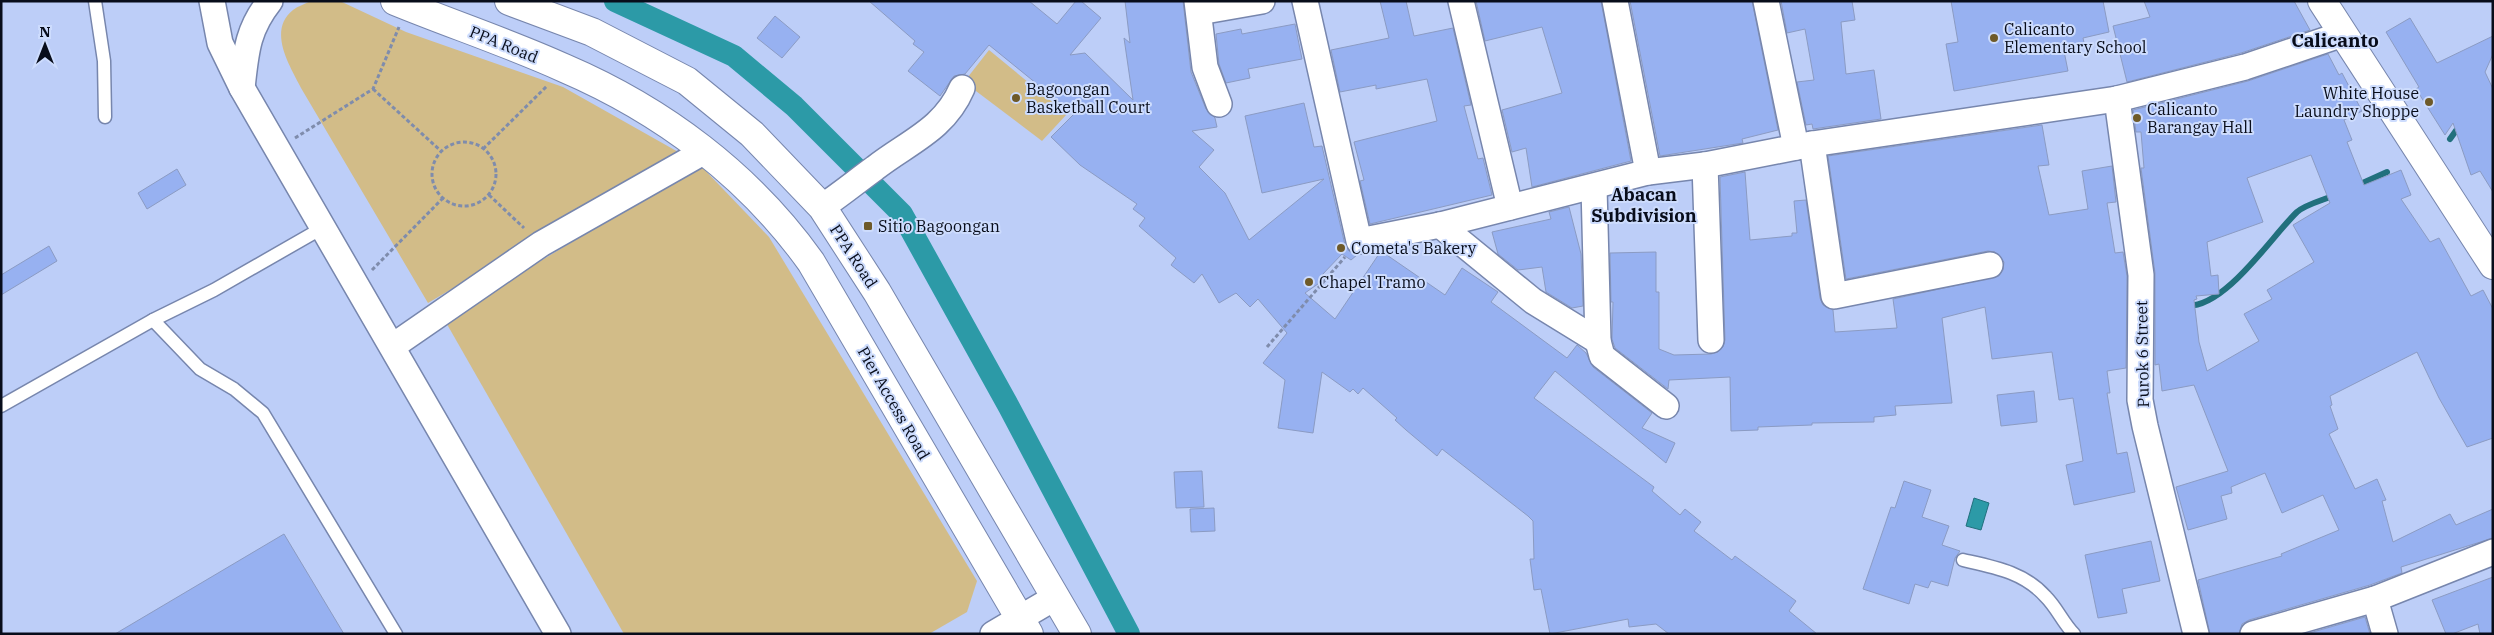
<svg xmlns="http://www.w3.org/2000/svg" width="2494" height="635" font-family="'IBM Plex Serif',serif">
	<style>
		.green { fill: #d2bc88 }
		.water { fill: #2c9aa7; stroke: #21707d }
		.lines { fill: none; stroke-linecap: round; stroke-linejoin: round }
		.stream { stroke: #21707d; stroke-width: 6 }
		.canal { stroke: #2c9aa7; stroke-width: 22 }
		.building { fill: #97b1f1; stroke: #8b9bc3; fill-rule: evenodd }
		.lane-casing { stroke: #7786ad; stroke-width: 15 }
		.street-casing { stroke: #7786ad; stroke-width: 28 }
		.primary-casing { stroke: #7786ad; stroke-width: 30 }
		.highway-casing { stroke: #7786ad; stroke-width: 30 }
		.path { stroke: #7f8cac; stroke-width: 3; stroke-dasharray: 4 2.5; stroke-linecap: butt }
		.lane { stroke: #fff; stroke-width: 12 }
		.street { stroke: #fff; stroke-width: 25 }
		.primary { stroke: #fff; stroke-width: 28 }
		.highway { stroke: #fff; stroke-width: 28 }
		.poi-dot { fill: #6e5a29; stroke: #cddcfd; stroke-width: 2 }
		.labels { text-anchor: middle; stroke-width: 4; stroke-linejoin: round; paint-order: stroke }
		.poi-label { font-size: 16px; fill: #080d1b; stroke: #cddcfd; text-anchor: start }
		.street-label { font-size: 16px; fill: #080d1b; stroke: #cddcfd }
		.neighbourhood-label { font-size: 18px; font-weight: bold; fill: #080d1b; stroke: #cddcfd }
		.quarter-label { font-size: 19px; font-weight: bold; fill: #080d1b; stroke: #cddcfd }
	</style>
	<rect width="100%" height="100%" fill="#bdcef8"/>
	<g class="green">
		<path d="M311,1L342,2L406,32L563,87L680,153L428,303L301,88C290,66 267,31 293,10C298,6 305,4 311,1Z"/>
		<polygon points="989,50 1067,114 1042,141 964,82"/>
		<polygon points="700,165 769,237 977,581 967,612 929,634 624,634 444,319"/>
	</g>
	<polygon class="water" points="1974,498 1989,503 1981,530 1966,526"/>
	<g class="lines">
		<g class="stream">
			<polyline points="2450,139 2460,125"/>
			<polyline points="2356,186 2387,172"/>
			<path d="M2187,306C2226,307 2271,237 2297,212C2306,204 2324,200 2335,195"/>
		</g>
		<polyline class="canal" points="615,1 734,56 794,106 902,214 1009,407 1129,634"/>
	</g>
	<g class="building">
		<polygon points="869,1 1029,1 1057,24 1076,1 1081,1 1101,18 1070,55 1085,53 1133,100 1124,38 1130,43 1125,1 1183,1 1191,72 1206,109 1215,118 1217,127 1192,131 1214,150 1199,167 1225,193 1249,240 1324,179 1262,193 1245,116 1304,103 1314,147 1322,146 1345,245 1349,251 1357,255 1351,260 1342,254 1322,275 1325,279 1305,293 1335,319 1381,251 1445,295 1462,268 1498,292 1491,302 1567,358 1577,345 1586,353 1593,367 1652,413 1642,428 1675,443 1666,463 1555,371 1534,398 1654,487 1652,491 1680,515 1685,509 1701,522 1694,531 1732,560 1735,556 1796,601 1789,611 1817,634 1669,634 1656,624 1629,627 1628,619 1550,634 1541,589 1534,590 1530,559 1534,559 1533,521 1528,516 1442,449 1437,456 1406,430 1395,420 1397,418 1363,388 1358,394 1353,389 1350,392 1322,372 1313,433 1278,428 1285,380 1263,363 1287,333 1258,299 1250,307 1236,293 1219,303 1202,274 1194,283 1171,265 1176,258 1139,226 1145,218 1133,209 1137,204 1080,165 1051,137 1074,114 989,45 965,74 954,76 940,96 908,71 924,52 913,44 915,41"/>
		<polygon points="1380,1 1406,1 1414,36 1453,28 1471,105 1464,106 1478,159 1483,158 1492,195 1370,224 1360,181 1364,180 1354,142 1437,121 1427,79 1376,89 1376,85 1340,92 1331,50 1389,38"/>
		<polygon points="1476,1 1601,1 1631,161 1532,187 1526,148 1512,152 1502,110 1562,93 1542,27 1485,41"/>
		<polygon points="1630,1 1752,1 1778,130 1742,139 1743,143 1660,156"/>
		<polygon points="1781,1 1852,1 1855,20 1841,22 1846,74 1874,70 1881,119 1813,129 1812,124 1806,125 1797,82 1814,80 1805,29 1787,33"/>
		<polygon points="1951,1 2103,1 2109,32 2083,38 2085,47 2064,51 2068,71 1954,91 1946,44 1958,42"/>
		<polygon points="2144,1 2294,1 2310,30 2241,53 2127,82 2113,26 2150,17"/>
		<polygon points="775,16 800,37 782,58 757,38"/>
		<polygon points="2410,18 2437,63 2493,36 2493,54 2485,72 2493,89 2493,192 2480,171 2471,175 2453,123 2445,135 2416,89 2419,87 2386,32"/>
		<polygon points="1295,24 1302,59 1248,69 1250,78 1226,83 1219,64 1216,34 1241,29 1242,34"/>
		<path d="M2328,54L2339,75L2342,73L2362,111L2344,120L2352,140L2347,142L2364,185L2401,170L2411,195L2401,199L2430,242L2439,238L2471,296L2483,290L2493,309V438L2467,447L2439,398L2417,352L2330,396L2332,405L2330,406L2338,429L2329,434L2355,489L2377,479L2386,500L2382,501L2393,542L2450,514L2456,525L2493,509V538L2401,567L2402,573L2370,585L2249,620L2242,624L2239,634H2210L2198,580L2282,556L2281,554L2339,530L2323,495L2282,513L2265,473L2231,487L2232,493L2221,496L2227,519L2188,530L2176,487L2228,471L2194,385L2162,391L2159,364L2155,365V273L2141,168H2144L2141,132H2136L2133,110L2248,81ZM2311,155L2330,203L2293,225L2314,262L2267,290L2272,299L2244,314L2259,341L2207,371L2199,342L2194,300L2197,299L2196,296L2219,294L2218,275L2211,276L2207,242L2263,222L2247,178Z"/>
		<polygon points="2042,125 2049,165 2038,166 2049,215 2088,209 2082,171 2112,166 2116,202 2107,203 2115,253 2123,252 2127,276 2126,368 2107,371 2110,393 2107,393 2117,454 2127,452 2135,492 2074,505 2066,465 2083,461 2073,398 2059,400 2052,352 1992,359 1985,307 1942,318 1952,403 1895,406 1896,415 1874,417 1874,422 1812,423 1812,425 1758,427 1758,430 1731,431 1730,377 1669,380 1668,389 1615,348 1612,339 1613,302 1611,302 1610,253 1656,252 1656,292 1659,292 1659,349 1674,355 1711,354 1718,352 1723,347 1725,340 1720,177 1745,172 1750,240 1792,236 1792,233 1797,233 1794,201 1806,200 1820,298 1823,305 1833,310 1835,332 1897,328 1893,299 1999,276 2003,270 2004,262 1995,252 1988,251 1846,279 1828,156"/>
		<polygon points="177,169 186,185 147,209 138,193"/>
		<polygon points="1569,207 1581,254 1583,306 1572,308 1546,292 1542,267 1518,270 1498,254 1492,232 1551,219 1549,212"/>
		<polygon points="49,246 57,261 1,295 1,275"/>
		<polygon points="2034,391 2037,422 2001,426 1997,395"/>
		<polygon points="1202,471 1204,507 1176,508 1174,472"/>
		<polygon points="1904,481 1931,490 1922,517 1949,526 1942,545 1960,551 1955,558 1948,586 1931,581 1928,588 1915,584 1909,604 1863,589 1891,507 1895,508"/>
		<polygon points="1214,508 1215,531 1191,532 1190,509"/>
		<polygon points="284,534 344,634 115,634"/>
		<polygon points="2151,541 2160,581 2122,589 2127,613 2098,618 2085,555"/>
		<polygon points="2493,577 2493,634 2480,634 2478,624 2452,634 2446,634 2432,600"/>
		<polygon points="2365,617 2370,634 2306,634"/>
	</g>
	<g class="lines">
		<defs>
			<g id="lane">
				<polyline points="95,1 104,61 105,117"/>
				<polyline points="153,320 200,369 234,389 263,413 396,634"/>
				<polyline points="1,406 153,320 214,290 324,227"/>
				<path d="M1963,560C1994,567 2024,572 2046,597C2057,608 2063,623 2074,634"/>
			</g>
			<g id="street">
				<polyline points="212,1 220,43 242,88 558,634"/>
				<polyline points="1197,1 1205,67 1219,104"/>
				<polyline points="1305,1 1359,241 1440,225 1648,172 1705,165 1812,144 2117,99 2245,67 2343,34"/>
				<polyline points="1461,1 1510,207"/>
				<polyline points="1615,1 1648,172"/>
				<polyline points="1766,1 1796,147"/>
				<polyline points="1199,12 1262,1"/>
				<path d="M242,88C246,52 247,30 270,1"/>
				<polyline points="2117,99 2141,275 2140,400 2145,426 2196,634"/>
				<polyline points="1812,144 1834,296 1990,265"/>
				<polyline points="1705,165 1711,340"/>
				<polyline points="1594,187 1598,341 1602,356 1666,406"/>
				<path d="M822,207C840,195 857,181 875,168C908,142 944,130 962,88"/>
				<polyline points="1440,225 1533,301 1598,341"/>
				<polyline points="393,346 541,244 705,151"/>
				<polyline points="2375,599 2385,634"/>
				<polyline points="993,634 1056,597"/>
				<polyline points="2253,634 2375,599 2493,552"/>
			</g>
			<polyline id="primary" points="2322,1 2493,265"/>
			<g id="highway">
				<path d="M395,1C451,24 509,43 564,68C662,110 749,175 811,262L1029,634"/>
				<polyline points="509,1 592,32 687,81 752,134 822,207 877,292 1077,634"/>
			</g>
		</defs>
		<use href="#lane" class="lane-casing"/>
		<use href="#street" class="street-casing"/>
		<use href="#primary" class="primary-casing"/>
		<use href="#highway" class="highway-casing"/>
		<g class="path">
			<polyline points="373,89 442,152"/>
			<polyline points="295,138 373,89 399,27"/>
			<circle cx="464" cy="174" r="32"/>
			<polyline points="483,149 547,86"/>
			<polyline points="489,195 524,228"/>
			<polyline points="372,270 443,198"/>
			<polyline points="1267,347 1345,257"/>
		</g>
		<use href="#lane" class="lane"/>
		<use href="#street" class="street"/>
		<use href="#primary" class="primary"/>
		<use href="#highway" class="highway"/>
	</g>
	<g class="poi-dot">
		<circle cx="1994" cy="38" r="5"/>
		<circle cx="1016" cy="98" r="5"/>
		<circle cx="2429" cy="102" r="5"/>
		<circle cx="2137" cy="118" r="5"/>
		<rect x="863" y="221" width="10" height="10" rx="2.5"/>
		<circle cx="1341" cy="248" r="5"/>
		<circle cx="1309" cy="282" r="5"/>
	</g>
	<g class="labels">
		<g class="poi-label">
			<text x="2004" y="35">Calicanto<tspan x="2004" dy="18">Elementary School</tspan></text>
			<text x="1026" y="95">Bagoongan<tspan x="1026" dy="18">Basketball Court</tspan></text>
			<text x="2419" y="99" text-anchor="end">White House<tspan x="2419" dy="18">Laundry Shoppe</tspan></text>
			<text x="2147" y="115">Calicanto<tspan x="2147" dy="18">Barangay Hall</tspan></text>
			<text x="878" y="232">Sitio Bagoongan</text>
			<text x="1351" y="254">Cometa's Bakery</text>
			<text x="1319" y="288">Chapel Tramo</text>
		</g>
		<g class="street-label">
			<text transform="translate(504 44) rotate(22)" y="6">PPA Road</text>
			<text transform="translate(854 256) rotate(57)" y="6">PPA Road</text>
			<text transform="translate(2142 354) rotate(-91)" y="6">Purok 6 Street</text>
			<text transform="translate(894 403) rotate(60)" y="6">Pier Access Road</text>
		</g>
		<g class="neighbourhood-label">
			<text x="1644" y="201">Abacan<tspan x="1644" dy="21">Subdivision</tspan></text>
		</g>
		<g class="quarter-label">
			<text x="2335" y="47">Calicanto</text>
		</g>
	</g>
	<rect width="2494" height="635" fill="none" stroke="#080d1b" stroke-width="5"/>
	<g transform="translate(45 45)" stroke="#cddcfd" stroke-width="4" paint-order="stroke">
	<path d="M0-4L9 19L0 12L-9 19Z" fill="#080d1b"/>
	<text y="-8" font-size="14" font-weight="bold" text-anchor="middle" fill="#080d1b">N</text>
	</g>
</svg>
